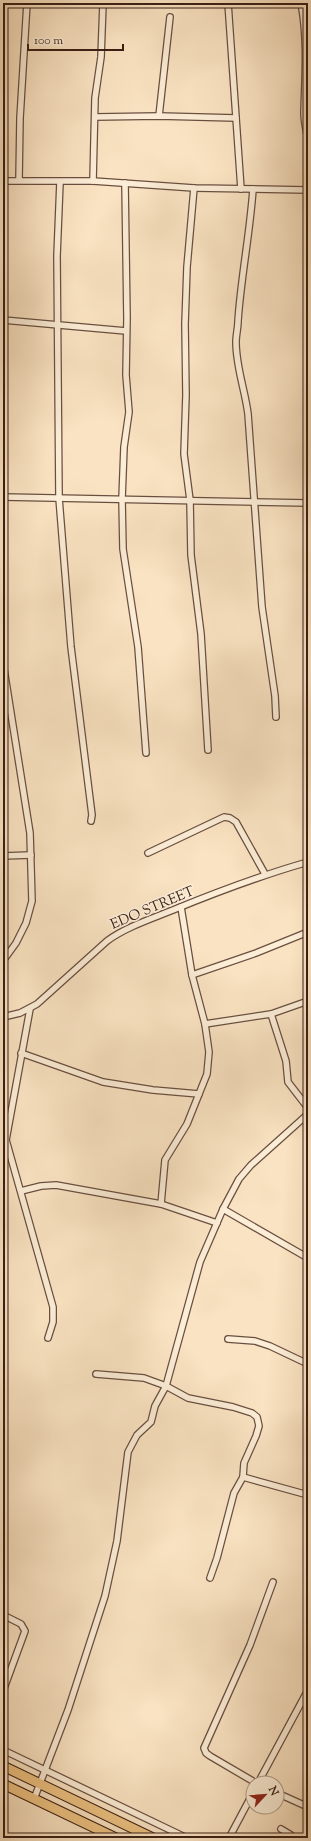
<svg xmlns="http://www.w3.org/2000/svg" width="311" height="1841" font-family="'Sorts Mill Goudy',serif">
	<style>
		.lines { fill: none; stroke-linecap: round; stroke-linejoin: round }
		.minor-casing { stroke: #694f40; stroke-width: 8 }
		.trunk-casing { stroke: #391e14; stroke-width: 11 }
		.minor { stroke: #fcedd7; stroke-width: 5.5 }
		.trunk { stroke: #edc281; stroke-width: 9 }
		.labels { text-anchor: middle; stroke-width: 3.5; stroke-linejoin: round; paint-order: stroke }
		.street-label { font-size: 14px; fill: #391e14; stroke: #fcedd7 }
	</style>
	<rect width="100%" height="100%" fill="#fae3c2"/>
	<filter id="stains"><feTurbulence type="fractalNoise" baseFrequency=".005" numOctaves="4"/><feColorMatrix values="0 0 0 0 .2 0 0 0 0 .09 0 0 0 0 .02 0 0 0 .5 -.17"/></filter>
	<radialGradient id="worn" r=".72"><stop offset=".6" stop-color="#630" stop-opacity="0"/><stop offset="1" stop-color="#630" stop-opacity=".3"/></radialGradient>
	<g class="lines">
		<defs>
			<g id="minor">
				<polyline points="228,3 241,189"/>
				<path d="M301,3C308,39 305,77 304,113C304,123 307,132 308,141"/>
				<polyline points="159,116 170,17"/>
				<polyline points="95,117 159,116 236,118"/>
				<polyline points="19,180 20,118 27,3"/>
				<polyline points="3,181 93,181 194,188 308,190"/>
				<polyline points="93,181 95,98 101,57 103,3"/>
				<polyline points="60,182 57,256 59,498 71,647 92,815 91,821"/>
				<polyline points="125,183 127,318 126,375 129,412 124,447 122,499 123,549 138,647 146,753"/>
				<polyline points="194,188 187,267 185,324 186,395 184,454 190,500 191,555 201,634 208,750"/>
				<path d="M253,189C250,233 241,277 238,321C238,328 236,335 236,342C236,367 245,390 248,414L262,607L275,696L276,717"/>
				<polyline points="3,320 126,331"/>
				<polyline points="3,497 308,503"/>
				<polyline points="3,663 30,833 32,901 26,923 16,943 3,961"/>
				<polyline points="148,853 224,817 230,818 236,822 265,874"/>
				<polyline points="3,856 31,855"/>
				<polyline points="192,975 256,953 308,932"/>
				<polyline points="271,1014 286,1061 288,1082 308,1108"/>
				<path d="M3,1017L20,1013L37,1004L107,941C126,927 151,919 173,910C217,892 262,875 308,862"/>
				<polyline points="205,1024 271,1014 308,1001"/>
				<polyline points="21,1053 103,1082 153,1090 199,1094"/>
				<polyline points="6,1140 53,1307 53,1322 48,1338"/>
				<polyline points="3,1146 6,1140 30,1009"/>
				<polyline points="21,1191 41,1186 56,1185 161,1204 217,1223"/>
				<polyline points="161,1204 165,1160 187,1124 207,1074 209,1052 205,1024 192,975 181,907"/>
				<polyline points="223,1209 308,1258"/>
				<polyline points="228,1339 255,1341 270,1346 308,1364"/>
				<polyline points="96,1374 144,1378 166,1386 188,1398 233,1407 252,1413 257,1417 259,1426 256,1436 244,1463 243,1477 234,1493 217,1558 210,1578"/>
				<polyline points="243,1477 308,1495"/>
				<polyline points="3,1615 21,1624 25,1631 3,1691"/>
				<polyline points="3,1750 187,1838"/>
				<polyline points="256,1783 210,1756 206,1753 204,1748 250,1645 273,1582"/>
				<polyline points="258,1783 308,1690"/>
				<polyline points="277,1793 308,1807"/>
				<polyline points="34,1799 68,1710 105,1596 117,1541 128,1452 137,1435 151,1422 155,1406 166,1386 200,1262 223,1209 239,1179 251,1165 308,1114"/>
				<polyline points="281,1829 291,1835 291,1838"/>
				<polyline points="229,1838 253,1793"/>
			</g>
			<g id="trunk">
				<polyline points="3,1766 153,1838"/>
				<polyline points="3,1784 116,1838"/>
			</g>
		</defs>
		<use href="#minor" class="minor-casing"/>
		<use href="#trunk" class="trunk-casing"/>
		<use href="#minor" class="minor"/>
		<use href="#trunk" class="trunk"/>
	</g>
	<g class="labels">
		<g class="street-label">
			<text transform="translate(152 907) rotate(-23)" y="5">EDO STREET</text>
		</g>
	</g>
	<rect width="311" height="1841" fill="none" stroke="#fae3c2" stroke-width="16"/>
	<rect x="4" y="4" width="303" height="1833" fill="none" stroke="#391e14" stroke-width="2"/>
	<rect x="8" y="8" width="295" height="1825" fill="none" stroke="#391e14"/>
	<g transform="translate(265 1795) rotate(64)"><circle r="19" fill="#fcedd7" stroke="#ae9a89"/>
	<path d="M0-3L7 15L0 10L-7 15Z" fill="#8f2418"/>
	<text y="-6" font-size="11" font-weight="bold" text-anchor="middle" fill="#391e14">N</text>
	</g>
	<path d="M28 44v6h95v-6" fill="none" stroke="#391e14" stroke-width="2"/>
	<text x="34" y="44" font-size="12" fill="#391e14" stroke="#fcedd7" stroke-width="3" paint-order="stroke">100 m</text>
	<rect width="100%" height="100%" filter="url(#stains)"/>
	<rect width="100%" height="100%" fill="url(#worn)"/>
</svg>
